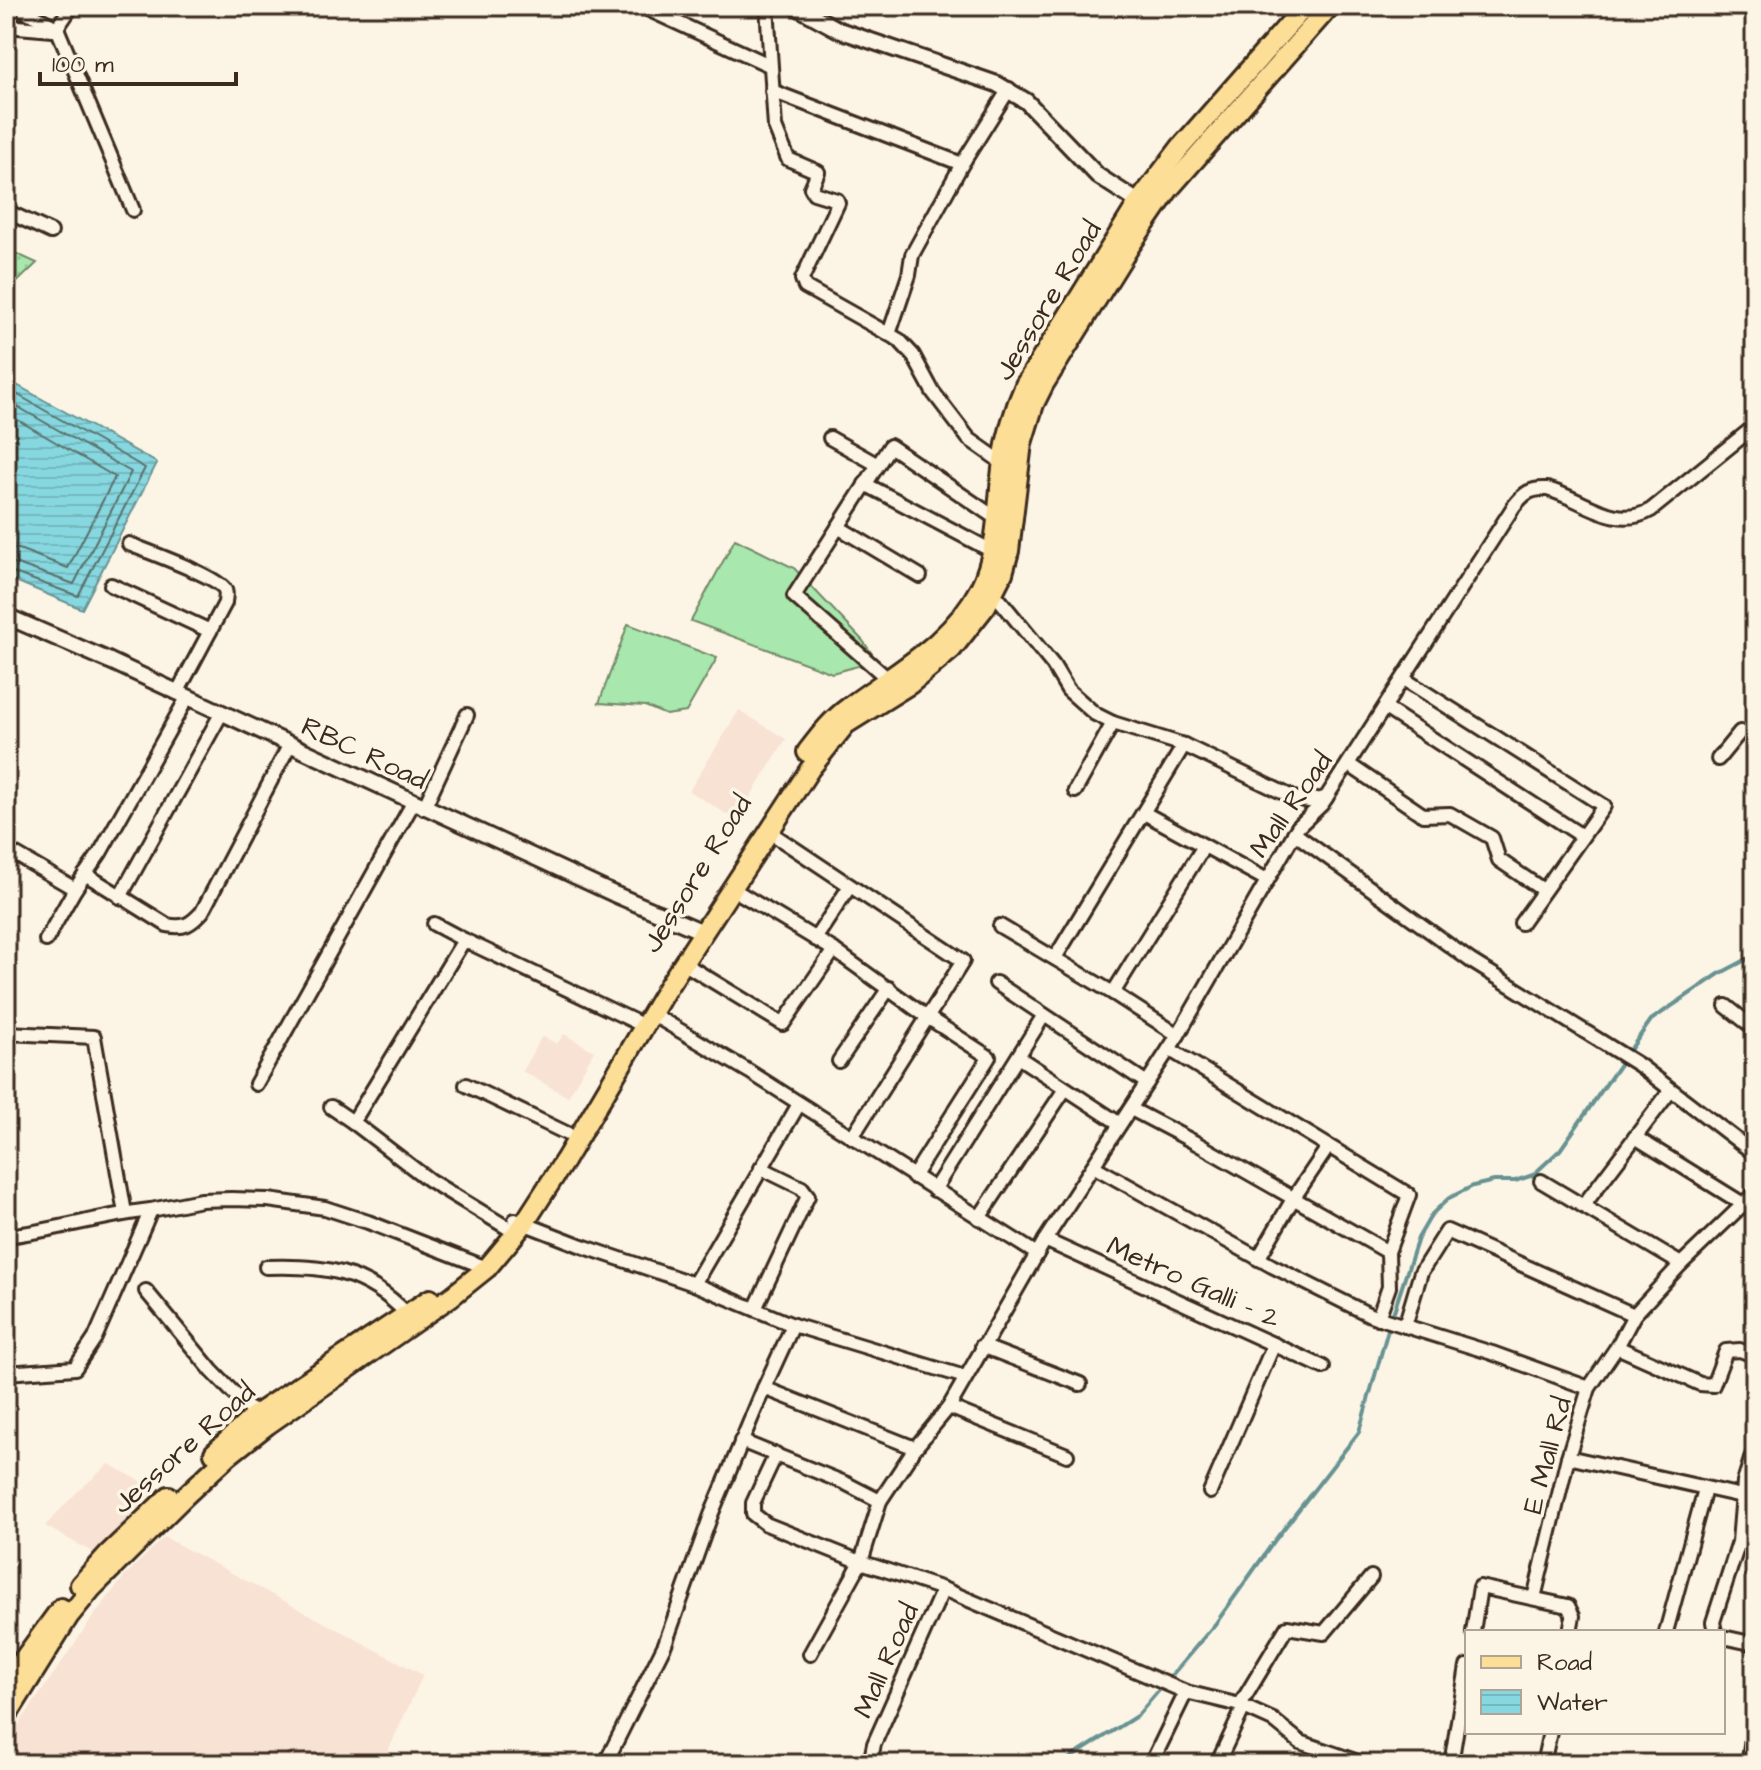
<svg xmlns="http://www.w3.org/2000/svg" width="1761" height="1770" font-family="'Architects Daughter',sans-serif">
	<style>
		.built { fill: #f8e2d3 }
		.grass { fill: url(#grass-dots); stroke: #728866; stroke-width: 2 }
		.pitch { fill: #a8e7ae; stroke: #728866; stroke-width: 2 }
		.water { fill: url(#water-rules); stroke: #689292; stroke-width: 2 }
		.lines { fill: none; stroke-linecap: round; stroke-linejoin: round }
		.shore { stroke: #596f6b; stroke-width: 2 }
		.stream { stroke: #689292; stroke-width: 4 }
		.minor-casing { stroke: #3b2a1e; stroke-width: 18 }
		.tertiary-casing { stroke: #3b2a1e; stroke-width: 20 }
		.primary-casing { stroke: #3b2a1e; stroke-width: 24 }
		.minor { stroke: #fcf5e5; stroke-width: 12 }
		.tertiary { stroke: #fcf5e5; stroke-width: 14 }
		.primary { stroke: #fdde96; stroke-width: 18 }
		.labels { text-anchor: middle; stroke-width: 7; stroke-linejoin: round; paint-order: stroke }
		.street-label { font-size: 28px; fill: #3b2a1e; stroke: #fcf5e5 }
	</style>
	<defs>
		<pattern id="grass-dots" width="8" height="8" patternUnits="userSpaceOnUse" patternTransform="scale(2)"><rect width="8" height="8" fill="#a8e7ae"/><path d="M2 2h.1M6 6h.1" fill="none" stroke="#92c695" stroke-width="1.8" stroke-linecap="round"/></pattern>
		<pattern id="water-rules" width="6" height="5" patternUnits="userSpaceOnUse" patternTransform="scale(2)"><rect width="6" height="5" fill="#86d7df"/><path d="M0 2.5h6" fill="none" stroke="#75b9bf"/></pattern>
	</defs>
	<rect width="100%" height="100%" fill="#fcf5e5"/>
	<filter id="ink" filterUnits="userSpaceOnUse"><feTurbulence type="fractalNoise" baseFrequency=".0125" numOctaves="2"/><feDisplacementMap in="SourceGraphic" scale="16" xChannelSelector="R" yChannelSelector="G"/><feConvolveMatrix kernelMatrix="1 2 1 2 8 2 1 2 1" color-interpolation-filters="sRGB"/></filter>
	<g filter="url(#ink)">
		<g class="built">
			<polygon points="739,710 786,739 736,820 689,791"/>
			<polygon points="564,1034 594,1051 568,1097 522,1071 542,1036 557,1044"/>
			<polygon points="109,1464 155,1489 94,1553 45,1526 75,1494"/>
			<polygon points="164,1537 423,1675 382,1764 6,1764 6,1748 17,1727 92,1618 123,1578"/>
		</g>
		<polygon class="grass" points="6,249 37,263 6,293"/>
		<g class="pitch">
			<polygon points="735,539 794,568 863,641 877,661 832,673 691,621"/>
			<polygon points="628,624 717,658 686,712 666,715 645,706 599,703"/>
		</g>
		<polygon class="water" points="6,379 157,463 82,609 6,577"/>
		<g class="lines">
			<g class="shore">
				<polyline points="6,388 145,468 78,596 6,570"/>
				<polyline points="6,400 131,472 74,584 6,560"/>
				<polyline points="6,413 115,477 68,568 19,549 6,548"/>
			</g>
			<polyline class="stream" points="1061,1764 1138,1715 1216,1623 1275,1540 1359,1432 1389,1326 1418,1238 1432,1214 1449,1198 1473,1186 1494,1181 1515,1181 1533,1175 1560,1150 1651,1020 1719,974 1755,955"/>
			<defs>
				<g id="minor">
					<polyline points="16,6 57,28 133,210"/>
					<polyline points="641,6 769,65"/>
					<polyline points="767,6 775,127 788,159 818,172 811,188 814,193 837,200 838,203 802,279 805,287 899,340 913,355 933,392 969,439 1003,463"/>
					<polyline points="6,26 53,30 57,28 72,6"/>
					<polyline points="772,91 962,164"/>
					<polyline points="6,211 51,232"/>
					<polyline points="889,334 909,275 912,255 962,164 1009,89"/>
					<polyline points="830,438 878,465"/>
					<polyline points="865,484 992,551"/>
					<polyline points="838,527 920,576"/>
					<path d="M129,544C146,551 219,577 225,590C227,595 225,598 225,603L177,693"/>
					<polyline points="111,585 210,631"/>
					<polyline points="989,591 999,599 1053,665 1068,690 1095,714 1113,723 1184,745 1294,798 1309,801 1326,798"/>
					<polyline points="1404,679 1604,806 1521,923"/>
					<polyline points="889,680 794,596 890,446 997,519"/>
					<polyline points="1385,708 1582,836"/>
					<polyline points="1718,759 1740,732"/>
					<polyline points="1348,764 1423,815 1450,814 1492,838 1499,860 1543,890"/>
					<polyline points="1075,791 1113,723"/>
					<polyline points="424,808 467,715"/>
					<polyline points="1144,813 1267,880"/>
					<polyline points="768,831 963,961 852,1137"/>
					<polyline points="1294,833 1471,961 1639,1065 1755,1154"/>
					<polyline points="6,849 75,889 100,853 187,698"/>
					<path d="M85,874L167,925C184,929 191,924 202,912L289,746"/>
					<polyline points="731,888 834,950 927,1017 989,1057 913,1177"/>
					<polyline points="120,897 221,714"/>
					<polyline points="434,924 464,940"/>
					<polyline points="1000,926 1113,993 1178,1035"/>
					<polyline points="815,939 850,886"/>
					<polyline points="46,940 75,889"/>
					<polyline points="1055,958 1184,745"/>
					<polyline points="683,963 783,1024 834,950"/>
					<polyline points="996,983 1147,1083"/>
					<polyline points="1113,993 1204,846"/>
					<polyline points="1726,1006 1755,1029"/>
					<polyline points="652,1014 750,1072 1037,1254"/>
					<polyline points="6,1033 94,1037 125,1213"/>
					<polyline points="1018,1057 1120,1124"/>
					<polyline points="839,1061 889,988"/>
					<polyline points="256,1084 413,803"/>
					<polyline points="466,1085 568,1134"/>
					<polyline points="331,1107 353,1122"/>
					<polyline points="1131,1109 1196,1143 1388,1252 1409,1195 1169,1049"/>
					<polyline points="1635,1137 1743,1204"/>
					<polyline points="1093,1166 1272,1266 1370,1315 1492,1353 1589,1388"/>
					<polyline points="1541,1181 1681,1264"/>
					<polyline points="934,1190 1044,1015"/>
					<polyline points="1583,1206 1671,1090"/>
					<polyline points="979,1218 1065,1089"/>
					<polyline points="515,1220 582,1246 694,1284 793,1325 965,1377"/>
					<polyline points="516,1233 429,1180 353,1122 464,940 636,1022"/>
					<path d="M6,1236C55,1231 102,1215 151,1210"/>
					<polyline points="1045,1240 1323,1367"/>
					<polyline points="1258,1259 1293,1199 1328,1147"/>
					<path d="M266,1267C324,1265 365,1270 407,1314"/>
					<polyline points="694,1284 799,1104"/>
					<polyline points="146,1291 212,1371 255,1415"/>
					<polyline points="755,1309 808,1196 802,1188 761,1168"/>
					<polyline points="1378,1318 1389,1287 1388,1252"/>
					<polyline points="1405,1326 1421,1272 1447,1231 1634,1315"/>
					<polyline points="982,1346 1080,1384"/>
					<polyline points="1617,1347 1700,1384 1713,1385 1726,1351 1740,1350 1755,1356"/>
					<polyline points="6,1373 75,1368 95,1338 151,1210 201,1200 231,1199 268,1200 325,1208 368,1222 487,1268"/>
					<polyline points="764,1388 915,1448"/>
					<polyline points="949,1407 1067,1455"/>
					<polyline points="741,1441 845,1483 880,1501"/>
					<polyline points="776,1454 753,1503 753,1514 766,1524 861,1562 810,1654"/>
					<polyline points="1568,1457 1755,1499"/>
					<polyline points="1210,1492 1274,1344"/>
					<polyline points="943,1589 1186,1692 1151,1764"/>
					<polyline points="1534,1598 1568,1457 1589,1388 1617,1347 1634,1315 1681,1264 1755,1193"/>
					<polyline points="1473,1632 1480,1587 1568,1606 1573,1616 1570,1632"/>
					<polyline points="1666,1632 1705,1489"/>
					<polyline points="1715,1632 1713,1622 1739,1542 1744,1482 1752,1456 1755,1454"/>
					<polyline points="1723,1637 1755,1644"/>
					<polyline points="1186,1692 1240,1705 1287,1627 1324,1633 1371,1577"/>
					<polyline points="1244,1707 1273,1720 1300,1742 1364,1764"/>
					<polyline points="605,1764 665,1644 711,1515 764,1388 793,1325"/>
					<path d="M870,1764L874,1744L943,1589L861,1562L880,1501L915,1448L949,1407L1045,1240L1178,1035L1298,827L1322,804L1514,506C1524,493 1531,488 1547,489C1582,498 1615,531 1651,510L1755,426"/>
					<polyline points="1217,1764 1244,1707 1240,1705"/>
					<polyline points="1451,1764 1467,1666"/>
					<polyline points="1543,1764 1550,1732"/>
					<polyline points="1748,1764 1755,1720"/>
				</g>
				<g id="tertiary">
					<polyline points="795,6 839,30 997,84 1026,101 1098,176 1146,207"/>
					<polyline points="6,616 110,661 614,894 703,932"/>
				</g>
				<g id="primary">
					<path d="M807,752C820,735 832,719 849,707C897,671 951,644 980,588C999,550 997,503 1003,461C1007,434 1014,410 1025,385L1138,203L1180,148L1305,6"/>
					<polyline points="214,1453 255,1415 430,1299"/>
					<polyline points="80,1585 108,1554 169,1496"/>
					<polyline points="6,1683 61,1608"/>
					<polyline points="6,1717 69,1616 92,1588 185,1496 229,1455 267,1425 452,1296 487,1268 523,1225 565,1160 667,988 810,769 846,724 910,684 952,649 986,606 1003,573 1009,551 1022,443 1034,404 1044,384 1130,246 1169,189 1330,6"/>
				</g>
			</defs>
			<use href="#minor" class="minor-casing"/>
			<use href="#tertiary" class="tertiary-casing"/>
			<use href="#primary" class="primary-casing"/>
			<use href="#minor" class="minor"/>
			<use href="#tertiary" class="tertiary"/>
			<use href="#primary" class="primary"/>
		</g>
	</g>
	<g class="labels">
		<g class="street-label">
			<text transform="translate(1047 300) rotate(-59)" y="10">Jessore Road</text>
			<text transform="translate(365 752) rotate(25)" y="10">RBC Road</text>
			<text transform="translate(1290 804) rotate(-55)" y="10">Mall Road</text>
			<text transform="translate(696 873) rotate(-58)" y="10">Jessore Road</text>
			<text transform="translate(1194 1281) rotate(24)" y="10">Metro Galli - 2</text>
			<text transform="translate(183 1447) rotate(-42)" y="10">Jessore Road</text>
			<text transform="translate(1546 1455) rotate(-75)" y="10">E Mall Rd</text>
			<text transform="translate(885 1660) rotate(-66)" y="10">Mall Road</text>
		</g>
	</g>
	<rect width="1761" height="1770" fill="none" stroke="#fcf5e5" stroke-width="32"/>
	<rect x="16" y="16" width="1729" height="1738" fill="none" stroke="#3b2a1e" stroke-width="3" filter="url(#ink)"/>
	<rect x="1465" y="1630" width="260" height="104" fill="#fcf5e5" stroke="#afa495" stroke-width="2"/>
	<rect x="1481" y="1656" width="40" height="12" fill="#fdde96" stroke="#afa495" stroke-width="2"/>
	<text x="1537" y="1670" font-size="24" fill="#3b2a1e">Road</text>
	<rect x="1481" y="1690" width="40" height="24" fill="url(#water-rules)" stroke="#afa495" stroke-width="2"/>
	<text x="1537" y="1710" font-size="24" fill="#3b2a1e">Water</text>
	<path d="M40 72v12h196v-12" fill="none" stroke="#3b2a1e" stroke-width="4"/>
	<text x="52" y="72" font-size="24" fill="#3b2a1e" stroke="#fcf5e5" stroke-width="6" paint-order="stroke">100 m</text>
</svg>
